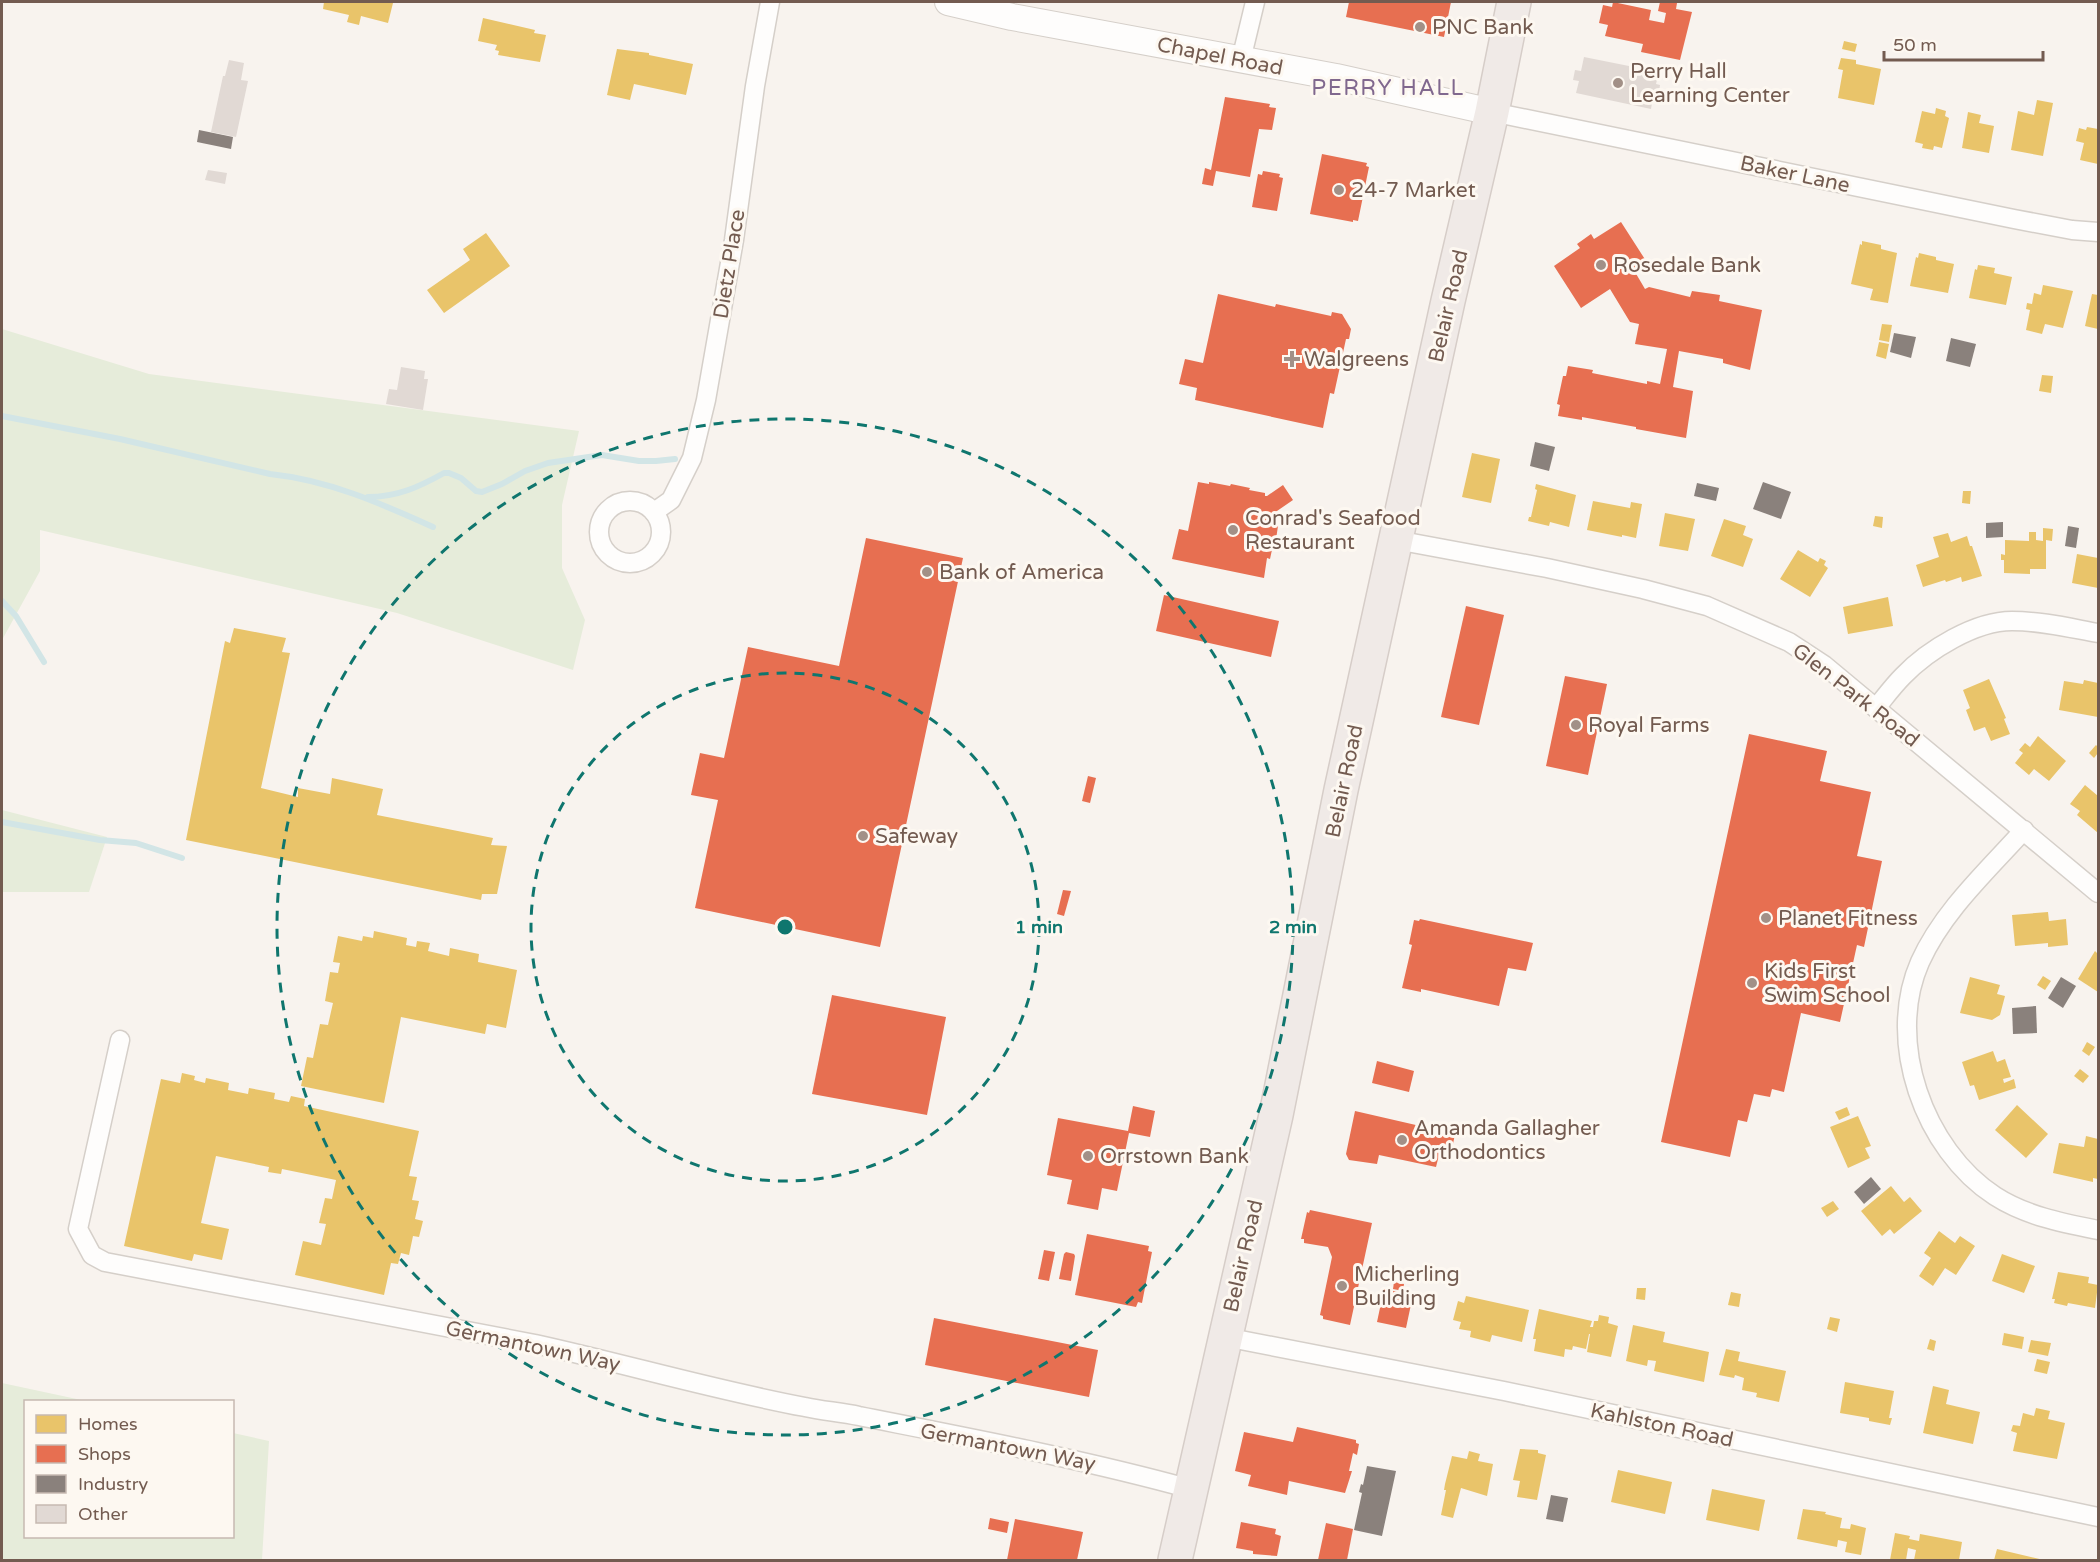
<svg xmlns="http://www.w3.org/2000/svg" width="2100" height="1562" font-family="'Varela Round',sans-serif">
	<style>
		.green { fill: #e6ecda }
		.homes { fill: #e9c46a }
		.shops { fill: #e76f51 }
		.industry { fill: #8a817c }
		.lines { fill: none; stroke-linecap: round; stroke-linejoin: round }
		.stream { stroke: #d2e5e6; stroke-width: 6 }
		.building { fill: #e1d9d4 }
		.street-casing { stroke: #d5cfc9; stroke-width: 21 }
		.secondary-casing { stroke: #d5cfc9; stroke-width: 28 }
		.highway-casing { stroke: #d6cdc8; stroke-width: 36 }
		.street { stroke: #fefdfc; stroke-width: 18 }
		.secondary { stroke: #fefdfc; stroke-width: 26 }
		.highway { stroke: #f0eae7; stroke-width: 33 }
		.ring { fill: none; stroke: #0f766e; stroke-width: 3; stroke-dasharray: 10 8 }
		.poi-dot { fill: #a29087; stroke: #fdf8f1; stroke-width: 2 }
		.labels { text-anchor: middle; stroke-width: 6; stroke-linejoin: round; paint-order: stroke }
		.poi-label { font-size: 21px; fill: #735b50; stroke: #fdf8f1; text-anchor: start }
		.street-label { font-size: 21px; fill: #735b50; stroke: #fdf8f1 }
		.neighbourhood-label { font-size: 22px; letter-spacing: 1.5px; fill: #80688e; stroke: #fdf8f1 }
		.centre { fill: #0f766e; stroke: #fdf8f1; stroke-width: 3 }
		.ring-label { font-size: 18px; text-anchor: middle; font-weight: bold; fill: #0f766e; stroke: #fdf8f1; stroke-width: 6; stroke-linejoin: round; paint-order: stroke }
	</style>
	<rect width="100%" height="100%" fill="#f8f3ee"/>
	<g class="green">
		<polygon points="2,329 149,374 579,431 562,505 562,568 585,620 573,670 397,613 40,530 40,571 2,640"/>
		<polygon points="2,810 107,837 89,892 2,892"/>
		<polygon points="2,1383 86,1401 26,1402 26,1536 232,1536 233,1433 269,1441 262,1560 2,1560"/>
	</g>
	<g class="homes">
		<polygon points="324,2 388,2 393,3 388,23 361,16 359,25 347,22 349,15 323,9"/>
		<polygon points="483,18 535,30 534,33 546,35 540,62 498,55 499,51 495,50 497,45 478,41"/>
		<polygon points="1844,41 1857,44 1855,52 1842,49"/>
		<polygon points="617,49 649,53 649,55 693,64 686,95 634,84 630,100 607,95"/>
		<polygon points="1841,58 1856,60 1856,64 1881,69 1874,105 1838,98 1843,70 1838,69"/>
		<polygon points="2037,100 2053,103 2043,156 2011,150 2018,111 2034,115"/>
		<polygon points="1936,108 1946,111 1945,116 1949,118 1942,148 1934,146 1933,150 1922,148 1923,144 1915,142 1922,111 1935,114"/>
		<polygon points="1968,112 1981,115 1979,123 1994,126 1989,153 1962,148"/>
		<polygon points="2087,127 2098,129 2098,164 2080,160 2084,143 2076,141 2079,128 2086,130"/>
		<polygon points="486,233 510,266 444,313 427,290 470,260 463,249"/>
		<polygon points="1862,241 1881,245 1881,249 1897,253 1888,303 1870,300 1873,289 1851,284 1860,244 1862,245"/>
		<polygon points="1919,253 1936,257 1936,260 1954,264 1948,293 1910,286 1916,257 1918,258"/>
		<polygon points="1978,265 1995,268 1994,273 2012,277 2006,305 1969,298 1975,269 1977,270"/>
		<polygon points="2043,285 2073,291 2063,328 2045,324 2042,334 2026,330 2030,310 2026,309 2027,303 2032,304 2034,293 2041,295"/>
		<polygon points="2092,294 2098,295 2098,329 2085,326"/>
		<polygon points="1882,324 1892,325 1889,342 1879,340"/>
		<polygon points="1879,342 1889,344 1886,359 1876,356"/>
		<polygon points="2042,375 2053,376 2051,393 2039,391"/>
		<polygon points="1472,453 1500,459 1491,503 1462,497"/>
		<polygon points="1536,484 1576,495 1569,527 1550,522 1549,526 1528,521 1529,517 1531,517 1537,490 1535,489"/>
		<polygon points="1963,491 1971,491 1970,504 1962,503"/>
		<polygon points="1593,501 1630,508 1631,502 1642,504 1636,538 1622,535 1622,537 1587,530"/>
		<polygon points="1665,513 1695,519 1688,551 1659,546"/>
		<polygon points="1875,516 1883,517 1882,528 1873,526"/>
		<polygon points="1724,519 1746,526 1743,535 1753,539 1743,567 1711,556"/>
		<polygon points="2043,528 2053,529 2052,541 2046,540 2046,569 2030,569 2030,574 2004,573 2004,560 2001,560 2001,554 2005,555 2005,540 2029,541 2029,532 2036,532 2036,540 2043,541"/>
		<polygon points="1948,533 1951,542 1967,536 1970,546 1972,546 1982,576 1962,582 1961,577 1946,582 1945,580 1923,587 1916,565 1939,557 1933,537"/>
		<polygon points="1798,550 1818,562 1820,558 1826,561 1824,565 1828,568 1810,597 1780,579"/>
		<polygon points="2077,554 2098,558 2098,588 2072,583"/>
		<polygon points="1888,597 1893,626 1848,634 1843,607"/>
		<polygon points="234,628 286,638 282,652 290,653 261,788 298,797 298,788 330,794 332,778 383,789 377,815 493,838 491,845 507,846 497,894 482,894 481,900 186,840 225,641 230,643"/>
		<polygon points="1989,679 2006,718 2004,719 2010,734 1991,741 1985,727 1974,731 1966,710 1970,708 1963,690"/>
		<polygon points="2084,680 2098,683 2098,717 2059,710 2064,681 2083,684"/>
		<polygon points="2038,736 2066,761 2049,781 2034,769 2029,775 2015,763 2023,753 2019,750 2025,743 2030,747"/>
		<polygon points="2096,745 2098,747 2098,753 2094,758 2089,753"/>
		<polygon points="2085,785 2098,796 2098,833 2077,815 2080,811 2070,804"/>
		<polygon points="2048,912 2049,921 2066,919 2068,945 2048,947 2048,943 2015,946 2012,915"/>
		<polygon points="374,931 407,938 406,945 416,947 417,941 430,943 428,951 449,956 450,948 479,954 478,962 517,970 506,1028 487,1024 485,1034 401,1017 384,1103 301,1086 307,1057 313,1058 320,1024 328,1025 333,1003 325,1001 330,972 338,973 340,963 333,962 338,936 362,941 363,936 373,938"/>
		<polygon points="2095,951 2098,954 2098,992 2078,979"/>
		<polygon points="2043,976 2051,981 2045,990 2037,985"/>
		<polygon points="1970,977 2000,985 1997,994 2005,996 2000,1015 1992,1020 1960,1013"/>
		<polygon points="2087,1042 2095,1047 2089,1056 2082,1051"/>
		<polygon points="1993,1051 1997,1062 2005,1059 2011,1077 2003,1079 2004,1083 2014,1079 2016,1088 1979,1100 1974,1085 1970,1086 1962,1062"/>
		<polygon points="2080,1069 2089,1076 2083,1083 2074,1076"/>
		<polygon points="182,1073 195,1076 194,1080 205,1083 206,1078 229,1083 228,1090 248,1094 249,1088 275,1093 274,1099 289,1102 291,1096 305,1099 304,1106 419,1131 409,1176 417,1177 412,1200 419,1201 415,1219 423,1221 419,1237 413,1236 409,1255 401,1253 398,1264 391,1263 384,1295 295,1275 303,1241 321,1245 326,1224 319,1223 325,1198 332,1199 336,1180 282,1169 281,1174 268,1172 269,1167 216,1156 201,1223 229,1229 222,1260 194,1254 192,1261 124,1246 161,1079 180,1083"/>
		<polygon points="2017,1105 2048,1134 2026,1158 1995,1130"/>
		<polygon points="1847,1107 1850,1115 1839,1120 1835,1112"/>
		<polygon points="1858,1116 1871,1146 1865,1148 1870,1158 1848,1168 1830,1127"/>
		<polygon points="2086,1136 2098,1139 2098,1179 2093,1178 2093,1182 2053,1173 2059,1143 2084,1147"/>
		<polygon points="1891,1186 1904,1202 1910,1197 1922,1211 1894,1234 1890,1229 1882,1236 1861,1211"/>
		<polygon points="1833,1201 1839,1209 1827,1217 1821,1208"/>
		<polygon points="1939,1231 1955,1243 1960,1236 1975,1246 1956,1275 1945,1268 1933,1286 1919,1276 1931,1258 1924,1253"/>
		<polygon points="2002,1254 2035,1266 2024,1293 1992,1281"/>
		<polygon points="2058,1272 2089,1277 2088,1283 2098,1285 2095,1308 2068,1303 2067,1306 2054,1303 2055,1299 2052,1299"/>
		<polygon points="1637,1288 1646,1288 1645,1300 1636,1299"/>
		<polygon points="1731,1292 1741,1294 1739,1307 1728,1305"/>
		<polygon points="1466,1296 1529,1310 1522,1342 1492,1335 1490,1342 1470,1337 1471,1331 1459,1329 1461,1322 1453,1320 1458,1301 1464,1303"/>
		<polygon points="1539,1309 1592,1321 1590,1327 1593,1327 1594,1321 1598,1321 1599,1315 1609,1317 1608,1323 1618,1326 1611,1357 1587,1352 1590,1334 1589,1334 1586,1349 1573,1346 1572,1350 1565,1349 1564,1357 1534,1351 1536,1339 1533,1339"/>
		<polygon points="1830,1317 1840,1319 1837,1332 1827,1329"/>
		<polygon points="1633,1325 1665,1332 1663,1342 1709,1352 1704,1382 1654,1371 1656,1361 1648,1360 1647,1366 1626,1361"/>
		<polygon points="2004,1333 2024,1337 2022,1349 2002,1345"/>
		<polygon points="1930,1339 1936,1341 1934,1351 1927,1349"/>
		<polygon points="2031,1340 2051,1343 2048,1356 2028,1352"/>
		<polygon points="1726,1349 1740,1352 1738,1361 1786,1371 1779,1402 1756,1397 1757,1393 1742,1390 1744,1378 1735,1375 1734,1378 1719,1375"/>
		<polygon points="2037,1359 2050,1362 2047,1374 2034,1371"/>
		<polygon points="1845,1382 1894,1391 1889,1418 1892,1418 1890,1425 1869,1421 1869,1418 1840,1413"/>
		<polygon points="1933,1386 1949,1390 1946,1404 1980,1412 1973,1444 1923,1433"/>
		<polygon points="2036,1408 2050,1411 2048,1419 2065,1423 2057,1459 2013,1451 2017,1433 2011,1431 2013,1425 2020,1426 2023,1413 2034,1416"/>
		<polygon points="1520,1449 1538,1450 1538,1453 1546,1455 1537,1500 1517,1497 1520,1481 1513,1480"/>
		<polygon points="1469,1451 1480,1454 1478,1461 1493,1464 1487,1496 1461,1488 1453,1518 1441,1515 1446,1490 1444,1490 1445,1484 1452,1456 1467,1459"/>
		<polygon points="1618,1470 1672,1482 1665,1514 1611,1502"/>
		<polygon points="1712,1489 1765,1500 1759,1531 1706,1520"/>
		<polygon points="1803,1509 1826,1512 1825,1514 1842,1518 1840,1528 1850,1529 1851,1524 1866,1528 1861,1555 1845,1552 1847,1542 1838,1540 1837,1547 1797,1539"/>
		<polygon points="1895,1533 1910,1536 1909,1539 1919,1541 1920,1534 1962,1542 1959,1560 1914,1560 1916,1550 1908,1548 1906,1560 1890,1560"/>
		<polygon points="1997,1549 2044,1560 1994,1560"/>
	</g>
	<g class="shops">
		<polygon points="1349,2 1451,2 1444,37 1346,17"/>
		<polygon points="1613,2 1651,10 1649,20 1664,23 1666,13 1658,11 1660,2 1677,3 1676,9 1692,12 1680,60 1641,52 1643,44 1605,36 1608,25 1599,23 1603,5 1612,7"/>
		<polygon points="1225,97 1270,104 1269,107 1276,108 1272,130 1259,129 1250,177 1216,171 1213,186 1202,184 1205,168 1211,170"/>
		<polygon points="1322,154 1367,163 1366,166 1369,167 1358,221 1353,220 1353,222 1310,214"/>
		<polygon points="1263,171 1280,174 1279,177 1283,178 1277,211 1252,207 1258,174 1262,175"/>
		<polygon points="1621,222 1648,264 1635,272 1645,289 1649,287 1690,297 1692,291 1720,295 1719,301 1762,310 1750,370 1723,363 1723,359 1679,351 1673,387 1693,391 1686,438 1636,429 1636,427 1582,417 1582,420 1558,416 1560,405 1557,404 1563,376 1566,376 1568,366 1593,370 1592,373 1647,384 1647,381 1660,384 1667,349 1635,344 1639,324 1630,322 1610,289 1581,308 1554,266 1580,248 1577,244 1591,234 1594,239"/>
		<polygon points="1218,294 1275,307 1276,304 1331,316 1332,312 1342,314 1351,329 1349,339 1346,339 1334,394 1330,393 1323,428 1195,400 1197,388 1179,384 1185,359 1203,363"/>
		<polygon points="1198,482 1209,484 1209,482 1230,486 1231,484 1250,488 1249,490 1265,493 1265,496 1267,496 1283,485 1293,500 1277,511 1276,513 1279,513 1277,526 1278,526 1275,546 1273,545 1270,559 1267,558 1264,578 1172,559 1179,529 1188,531"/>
		<polygon points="866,538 963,558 880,947 695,908 718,800 691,795 700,753 724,758 748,647 839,666"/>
		<polygon points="1164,595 1279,621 1271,657 1156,631"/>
		<polygon points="1466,606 1504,615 1479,725 1441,717"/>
		<polygon points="1565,676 1607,684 1588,775 1546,766"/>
		<polygon points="1749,734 1827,751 1820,781 1871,792 1857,856 1882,861 1864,947 1857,945 1840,1022 1801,1013 1784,1092 1772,1089 1770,1097 1754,1094 1747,1122 1738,1120 1730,1157 1661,1142"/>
		<polygon points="1088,776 1096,778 1090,803 1082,801"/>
		<polygon points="1063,890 1071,891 1064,916 1057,914"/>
		<polygon points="1420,919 1533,943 1526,971 1508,968 1499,1006 1421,989 1421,992 1402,988 1412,945 1409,944 1414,920 1419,921"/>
		<polygon points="832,995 946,1017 927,1115 812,1094"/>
		<polygon points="1377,1061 1414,1071 1409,1092 1372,1083"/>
		<polygon points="1133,1106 1155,1111 1150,1137 1129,1133 1117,1191 1102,1188 1098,1210 1067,1204 1072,1180 1047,1175 1058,1118 1128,1131"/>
		<polygon points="1355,1111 1455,1134 1452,1149 1441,1147 1436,1167 1379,1155 1377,1164 1349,1160 1346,1154"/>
		<polygon points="1310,1210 1372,1223 1350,1325 1323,1319 1323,1316 1320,1315 1332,1257 1328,1247 1304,1243 1304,1239 1301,1239 1307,1212 1309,1213"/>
		<polygon points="1087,1234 1149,1246 1148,1251 1152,1252 1142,1303 1138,1302 1136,1307 1075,1295"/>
		<polygon points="1044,1250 1055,1252 1049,1281 1038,1279"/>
		<polygon points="1066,1252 1074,1254 1075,1256 1071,1281 1059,1279 1064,1254"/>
		<polygon points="1394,1282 1404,1284 1403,1291 1393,1289"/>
		<polygon points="1384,1289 1413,1295 1406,1328 1377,1322"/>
		<polygon points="934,1318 1098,1350 1089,1397 925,1365"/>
		<polygon points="1297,1427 1356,1440 1356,1443 1359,1444 1357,1455 1353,1453 1349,1471 1352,1471 1345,1493 1289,1481 1287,1495 1248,1486 1251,1475 1235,1471 1244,1432 1293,1442"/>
		<polygon points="990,1518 1009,1522 1007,1533 988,1529"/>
		<polygon points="1015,1519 1083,1532 1077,1560 1007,1560"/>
		<polygon points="1241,1522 1276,1529 1275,1534 1281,1536 1277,1556 1253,1554 1253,1551 1236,1548"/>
		<polygon points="1326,1523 1353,1529 1347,1560 1318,1560"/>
	</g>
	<g class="industry">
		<polygon points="199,130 233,137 231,149 197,142"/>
		<polygon points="1894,333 1916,337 1911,358 1890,352"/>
		<polygon points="1951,338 1976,344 1970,367 1946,361"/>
		<polygon points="1535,442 1555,447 1549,471 1530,466"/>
		<polygon points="1763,482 1791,492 1781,519 1753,509"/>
		<polygon points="1697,483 1719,488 1716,501 1694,496"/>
		<polygon points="2003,522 2003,537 1986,538 1986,523"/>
		<polygon points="2068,526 2079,528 2076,548 2065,546"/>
		<polygon points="2061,977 2076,986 2063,1008 2048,998"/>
		<polygon points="2036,1006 2037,1033 2013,1034 2012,1008"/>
		<polygon points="1871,1177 1881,1189 1864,1204 1854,1192"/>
		<polygon points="1367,1466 1396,1471 1382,1536 1354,1530 1362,1493 1359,1492 1361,1484 1363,1485"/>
		<polygon points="1551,1495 1568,1498 1563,1522 1546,1519"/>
	</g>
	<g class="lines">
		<g class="stream">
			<path d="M2,416L120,439L270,474C328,480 380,503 433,527"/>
			<path d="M368,497C397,497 419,487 444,473H449L461,478L476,491L482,492L502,484L525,471L548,463L602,455L639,461H656L675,459"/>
			<polyline points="2,601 16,616 44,662"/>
			<polyline points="2,822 100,840 136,843 182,858"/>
		</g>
	</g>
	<g class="building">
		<polygon points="1584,57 1659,72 1656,84 1660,85 1658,98 1653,97 1651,109 1576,93 1579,81 1573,80 1575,70 1581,71"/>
		<polygon points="229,60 244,63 241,80 248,81 236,137 211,132 223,76 225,76"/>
		<polygon points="208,170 227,173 225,184 205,180"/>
		<polygon points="401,367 425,371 424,379 428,379 423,410 386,404 389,389 397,390"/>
	</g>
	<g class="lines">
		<defs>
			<g id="street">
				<polyline points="1241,60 1255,2"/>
				<polyline points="1492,112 2014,219 2072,230 2098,232"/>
				<circle cx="630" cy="532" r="31"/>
				<polyline points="654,512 671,500 692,458 706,400 734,240 755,86 770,2"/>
				<polyline points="1396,540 1547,568 1643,589 1707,606 1789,642 1824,665 2098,893"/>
				<path d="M1876,708C1885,697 1893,686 1903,676C1928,650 1975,621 2012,621C2041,621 2070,628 2098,633"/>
				<path d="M2024,830C1987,871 1943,911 1920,962C1885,1041 1924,1150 1995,1196C2026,1216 2063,1223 2098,1230"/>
				<path d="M120,1040L78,1229L92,1255L105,1262L535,1344C626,1364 714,1390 805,1407C823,1411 841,1412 859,1416C970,1438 1082,1459 1191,1489"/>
				<polyline points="1225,1337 1504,1391 2098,1517"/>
			</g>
			<polyline id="secondary" points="948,2 1012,17 1336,77 1492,112"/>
			<polyline id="highway" points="1175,1560 1276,1115 1341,790 1448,301 1492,112 1514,2"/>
		</defs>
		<use href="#street" class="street-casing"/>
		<use href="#secondary" class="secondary-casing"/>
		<use href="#highway" class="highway-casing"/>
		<use href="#street" class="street"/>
		<use href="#secondary" class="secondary"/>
		<use href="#highway" class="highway"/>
	</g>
	<g class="ring">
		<circle cx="785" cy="927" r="254"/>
		<circle cx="785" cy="927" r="508"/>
	</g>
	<g class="poi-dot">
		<circle cx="1420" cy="27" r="6"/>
		<circle cx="1618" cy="83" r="6"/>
		<circle cx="1339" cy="190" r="6"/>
		<circle cx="1601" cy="265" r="6"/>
		<path d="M1289 350h6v6h6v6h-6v6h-6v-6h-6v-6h6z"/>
		<circle cx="1233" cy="530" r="6"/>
		<circle cx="927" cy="572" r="6"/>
		<circle cx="1576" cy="725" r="6"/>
		<circle cx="863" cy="836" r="6"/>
		<circle cx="1766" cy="918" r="6"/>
		<circle cx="1752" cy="983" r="6"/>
		<circle cx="1402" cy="1140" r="6"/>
		<circle cx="1088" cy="1156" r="6"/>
		<circle cx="1342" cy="1286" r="6"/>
	</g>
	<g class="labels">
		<g class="poi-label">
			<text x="1432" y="34">PNC Bank</text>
			<text x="1630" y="78">Perry Hall<tspan x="1630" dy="24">Learning Center</tspan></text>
			<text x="1351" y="197">24-7 Market</text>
			<text x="1613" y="272">Rosedale Bank</text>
			<text x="1304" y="366">Walgreens</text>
			<text x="1245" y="525">Conrad's Seafood<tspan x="1245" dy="24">Restaurant</tspan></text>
			<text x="939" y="579">Bank of America</text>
			<text x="1588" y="732">Royal Farms</text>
			<text x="875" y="843">Safeway</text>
			<text x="1778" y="925">Planet Fitness</text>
			<text x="1764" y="978">Kids First<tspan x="1764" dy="24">Swim School</tspan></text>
			<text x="1414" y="1135">Amanda Gallagher<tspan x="1414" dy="24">Orthodontics</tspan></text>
			<text x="1100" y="1163">Orrstown Bank</text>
			<text x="1354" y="1281">Micherling<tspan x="1354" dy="24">Building</tspan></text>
		</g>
		<g class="street-label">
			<text transform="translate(1220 56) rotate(11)" y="7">Chapel Road</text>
			<text transform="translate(1795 174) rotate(12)" y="7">Baker Lane</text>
			<text transform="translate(729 264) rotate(-81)" y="7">Dietz Place</text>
			<text transform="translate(1448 306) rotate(-77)" y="7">Belair Road</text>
			<text transform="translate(1856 695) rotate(38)" y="7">Glen Park Road</text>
			<text transform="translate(1344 781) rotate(-78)" y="7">Belair Road</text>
			<text transform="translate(1243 1256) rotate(-77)" y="7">Belair Road</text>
			<text transform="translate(533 1346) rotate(12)" y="7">Germantown Way</text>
			<text transform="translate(1662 1425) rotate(12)" y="7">Kahlston Road</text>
			<text transform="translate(1008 1447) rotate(11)" y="7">Germantown Way</text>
		</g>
		<g class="neighbourhood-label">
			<text x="1388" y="95">PERRY HALL</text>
		</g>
	</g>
	<circle cx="785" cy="927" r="9" class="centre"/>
	<g class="ring-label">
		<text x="1039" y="933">1 min</text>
		<text x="1293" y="933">2 min</text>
	</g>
	<rect width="2100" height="1562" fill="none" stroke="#735b50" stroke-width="6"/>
	<rect x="24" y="1400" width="210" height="138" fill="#fdf8f1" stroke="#c6b9b1" stroke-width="1.5"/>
	<rect x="36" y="1415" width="30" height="18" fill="#e9c46a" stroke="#c6b9b1" stroke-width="1.5"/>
	<text x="78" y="1430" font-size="18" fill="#735b50">Homes</text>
	<rect x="36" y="1445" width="30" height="18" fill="#e76f51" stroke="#c6b9b1" stroke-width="1.5"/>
	<text x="78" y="1460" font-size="18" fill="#735b50">Shops</text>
	<rect x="36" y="1475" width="30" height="18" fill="#8a817c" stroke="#c6b9b1" stroke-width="1.5"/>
	<text x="78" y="1490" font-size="18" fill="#735b50">Industry</text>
	<rect x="36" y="1505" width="30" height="18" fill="#e1d9d4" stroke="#c6b9b1" stroke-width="1.5"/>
	<text x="78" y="1520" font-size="18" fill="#735b50">Other</text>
	<path d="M1884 51v9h159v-9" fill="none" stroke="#735b50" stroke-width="3"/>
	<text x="1893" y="51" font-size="18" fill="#735b50" stroke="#fdf8f1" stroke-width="4.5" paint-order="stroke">50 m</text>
</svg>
